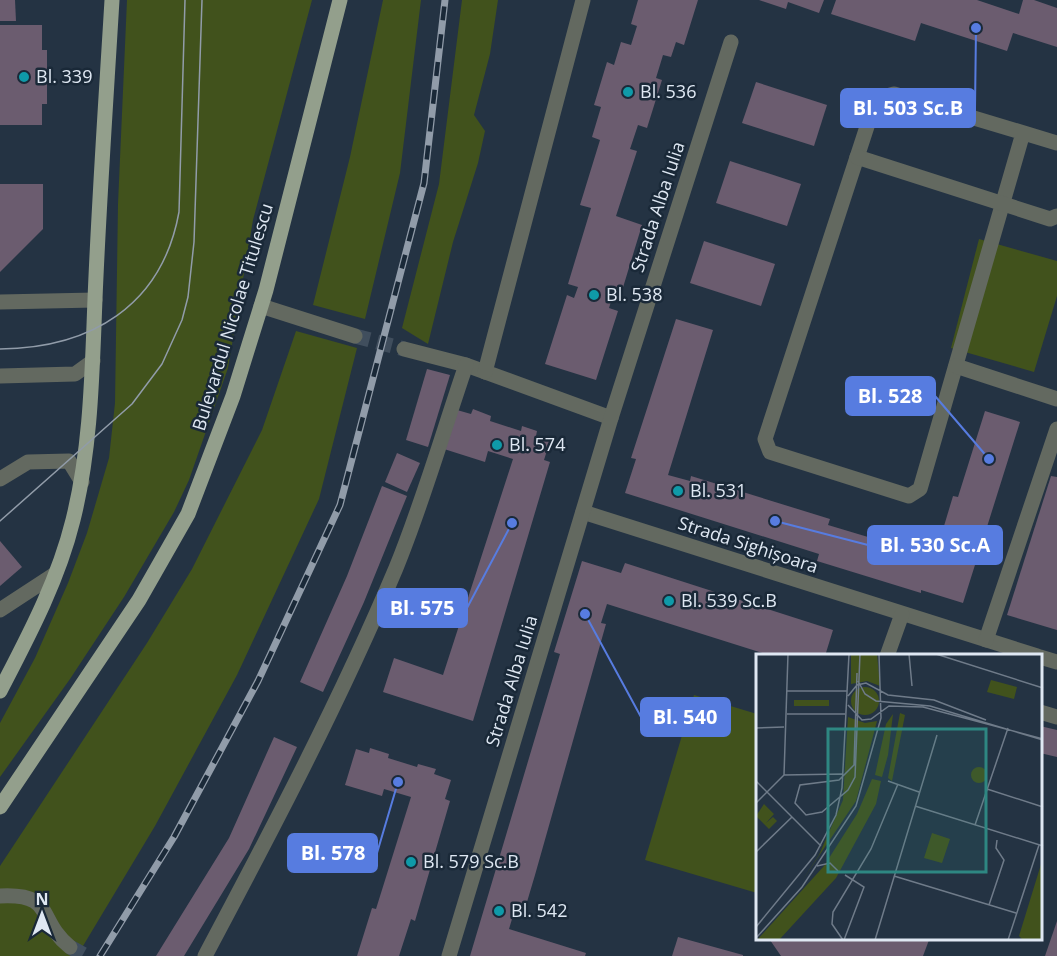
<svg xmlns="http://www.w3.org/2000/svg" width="1057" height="956" font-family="'Open Sans',sans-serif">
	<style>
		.green { fill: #41521c }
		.building { fill: #6b5c6f }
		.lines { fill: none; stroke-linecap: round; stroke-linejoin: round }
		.minor-tunnel { stroke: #404e5d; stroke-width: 15; stroke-dasharray: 15 8; stroke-linecap: butt }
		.minor { stroke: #636960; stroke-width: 15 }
		.major { stroke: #939f8c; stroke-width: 15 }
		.tram { stroke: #919ca9; stroke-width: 1.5 }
		.rail-casing { stroke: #919ca9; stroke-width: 7 }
		.rail { stroke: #1a2938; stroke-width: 4.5; stroke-dasharray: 14; stroke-linecap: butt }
		.culture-dot { fill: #0f9aa8; stroke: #1a2938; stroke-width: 2 }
		.labels { text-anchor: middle; stroke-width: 5; stroke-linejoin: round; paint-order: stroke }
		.poi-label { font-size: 18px; fill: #dfe8f3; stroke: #1a2938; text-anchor: start }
		.street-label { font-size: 18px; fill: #dfe8f3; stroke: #1a2938 }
		.inset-road { fill: none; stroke: #6f7b89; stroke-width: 1.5 }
		.view { fill: #2e8782; fill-opacity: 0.15; stroke: #2e8782; stroke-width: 3 }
		.inset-edge { fill: none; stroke: #dfe8f3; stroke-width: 3 }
		.leader { fill: none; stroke: #577ce0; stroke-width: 2 }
		.callout-dot { fill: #577ce0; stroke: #1a2938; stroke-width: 2 }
		.callout { fill: #577ce0; stroke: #577ce0; stroke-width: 2 }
		.callout-label { font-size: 20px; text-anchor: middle; font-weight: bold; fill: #fff }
	</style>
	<rect width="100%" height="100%" fill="#243343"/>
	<g class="green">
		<polygon points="127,0 312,0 253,220 228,368 189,480 174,512 124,597 70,679 0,777 0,723 35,658 68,583 87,533 109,458 115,403 118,204"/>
		<polygon points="383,0 421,0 400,173 365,319 313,305 350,157"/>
		<polygon points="462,0 498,0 490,54 474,115 485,131 478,163 453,242 428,344 402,328 439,184"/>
		<polygon points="979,239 1057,261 1057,296 1034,372 951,348"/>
		<polygon points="296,331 357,348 319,499 237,675 155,826 77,956 0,956 0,866 147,643 192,569 262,430"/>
		<polygon points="694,695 757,714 757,893 645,860"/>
	</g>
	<g class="building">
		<polygon points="0,0 15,0 16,21 0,21"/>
		<polygon points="638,0 698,0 684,45 676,42 671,57 663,55 656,78 662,80 647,128 638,125 630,149 637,151 616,216 642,225 621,294 614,292 609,308 618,311 596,380 545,364 567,295 574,298 578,287 568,284 591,208 580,205 600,140 592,137 601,107 594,105 607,62 614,65 621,42 631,45 637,26 631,24"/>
		<polygon points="759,0 824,0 819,13 788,2 786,9"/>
		<polygon points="836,0 977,0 1019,14 1023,0 1034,0 1057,8 1057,47 1013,33 1007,51 921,23 915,41 831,14"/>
		<polygon points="0,25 42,25 42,50 47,50 47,104 42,104 42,125 0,125"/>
		<polygon points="756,82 827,105 814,146 742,123"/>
		<polygon points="730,161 801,184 787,226 716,203"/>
		<polygon points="0,184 43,184 43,229 0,272"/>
		<polygon points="704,241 775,264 761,306 690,283"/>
		<polygon points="676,319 713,330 668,475 690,481 691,476 830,519 828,525 938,558 945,537 941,536 953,496 958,497 985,411 1020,422 963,603 921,590 921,593 817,561 819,554 625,493 636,459 631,458"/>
		<polygon points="427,369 450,375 428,447 406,440"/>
		<polygon points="473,409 491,416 490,421 521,431 522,426 537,431 536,436 550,441 544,460 550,462 473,721 383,692 394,658 443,675 513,459 488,451 485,462 444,449 457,410 471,414"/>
		<polygon points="397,453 420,463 407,492 385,482"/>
		<polygon points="1051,476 1057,477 1057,630 1007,615"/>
		<polygon points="382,486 407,496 364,602 323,692 300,682 347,576"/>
		<polygon points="0,541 22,567 0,586"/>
		<polygon points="582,561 621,573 625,563 833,630 825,656 772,656 607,604 601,623 606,624 535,875 524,912 515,909 509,929 586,953 585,956 470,956 560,654 554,652"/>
		<polygon points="1040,726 1057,730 1057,757 1040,753"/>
		<polygon points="274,737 297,747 249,849 184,956 156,956 229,838"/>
		<polygon points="370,748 389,754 388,758 417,767 418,764 436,769 434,774 451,780 445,799 450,801 415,921 411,919 399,956 357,956 372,908 376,909 411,797 384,789 382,796 345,785 356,749 369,753"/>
		<polygon points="1057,921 1057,956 1045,956"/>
		<polygon points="678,937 743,955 743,956 672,956"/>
		<polygon points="770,940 929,940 923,956 781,956"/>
	</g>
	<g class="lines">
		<g class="minor-tunnel">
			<polyline points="355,336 404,349"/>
			<polyline points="70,947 86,956"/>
		</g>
		<g class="minor">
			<polyline points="1023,133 920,489 909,496 770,452 765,439 876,99 894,94 1057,143"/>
			<polyline points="857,157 1050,219 1057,216"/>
			<polyline points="0,302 95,300"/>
			<polyline points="261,306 355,336"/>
			<polyline points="404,349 466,365 611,418"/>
			<polyline points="956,366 1057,399"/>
			<polyline points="485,372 583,0"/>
			<polyline points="0,376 75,374 93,361"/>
			<polyline points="0,479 28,462 69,461 82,482"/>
			<polyline points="583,512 1037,656"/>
			<polyline points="0,610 55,574"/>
			<polyline points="986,640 1057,429"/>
			<polyline points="887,656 902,614"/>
			<polyline points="1040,657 1057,662"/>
			<polyline points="1040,712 1057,717"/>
			<path d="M0,896C56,893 36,920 70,947"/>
			<path d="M205,956C273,828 340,701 396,568C423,502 443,432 466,365"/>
			<polyline points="449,956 611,418 731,42"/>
		</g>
		<g class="major">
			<path d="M0,691C28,637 58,581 73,520C91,448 92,374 95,299C99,200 106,100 112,0"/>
			<polyline points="0,807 139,600 188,514 233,396 266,290 340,0"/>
		</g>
		<g class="tram">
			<path d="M0,349C91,348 162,306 179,212L185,0"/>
			<polyline points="0,521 132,404 162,364 182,320 188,297 194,242 202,0"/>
		</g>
		<defs>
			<polyline id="rail" points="100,956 174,837 258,681 340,505 424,183 445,0"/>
		</defs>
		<use href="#rail" class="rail-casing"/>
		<use href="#rail" class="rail"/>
	</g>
	<g class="culture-dot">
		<circle cx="24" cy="77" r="6"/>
		<circle cx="628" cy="92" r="6"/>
		<circle cx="594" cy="295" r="6"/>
		<circle cx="497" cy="445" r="6"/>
		<circle cx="678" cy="491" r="6"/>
		<circle cx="669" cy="601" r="6"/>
		<circle cx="411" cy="862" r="6"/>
		<circle cx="499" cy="911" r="6"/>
	</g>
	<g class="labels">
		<g class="poi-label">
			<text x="36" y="83">Bl. 339</text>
			<text x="640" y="98">Bl. 536</text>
			<text x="606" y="301">Bl. 538</text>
			<text x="509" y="451">Bl. 574</text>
			<text x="690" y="497">Bl. 531</text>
			<text x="681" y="607">Bl. 539 Sc.B</text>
			<text x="423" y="868">Bl. 579 Sc.B</text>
			<text x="511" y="917">Bl. 542</text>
		</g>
		<g class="street-label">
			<text transform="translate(658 207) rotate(-72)" y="6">Strada Alba Iulia</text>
			<text transform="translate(233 317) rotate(-73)" y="6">Bulevardul Nicolae Titulescu</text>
			<text transform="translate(748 545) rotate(18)" y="6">Strada Sighișoara</text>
			<text transform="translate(512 681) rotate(-73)" y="6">Strada Alba Iulia</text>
		</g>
	</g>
	<g transform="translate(756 654)">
		<rect width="286" height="286" fill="#243343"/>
		<path d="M95,0H121L124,32L111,27L95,30ZM235,26L261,33L258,45L231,38ZM95 47a14 14 0 1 1 28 0a14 14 0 1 1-28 0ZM38,46H73V52H38ZM144,59L149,61L136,127L132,124ZM137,60L132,101L126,123L119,121L130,70ZM92,63L109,69L121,67L100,147L46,227L63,201L87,146ZM215 121a8 8 0 1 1 16 0a8 8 0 1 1-16 0ZM116,125L125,127L120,150L80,224L23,286H1L68,212L101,160ZM8,150L18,160L10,169L17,163L21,167L13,175L0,162ZM176,179L194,185L186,209L168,204ZM286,207V286H267L263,282Z" fill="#41521c"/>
		<path class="inset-road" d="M153,0L156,32M180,0L287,34M101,19L98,111L83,126L44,131L39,149L50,161L66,158L92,136L99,123L104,0M102,27L109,40L120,47L174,52L287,86M31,37H91M92,42L101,31L110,29L132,41L178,46L230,66M92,51L106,66L115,65L133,52L167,53L287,85M31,60H89M0,74L28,73M28,121L32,0M28,121L86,120M0,127L65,192M132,127L163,138M231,135L287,153M0,149L28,121M159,152L287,192M219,171L252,74M0,198L36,163M61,212L74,209L82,217M138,222L260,259M233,251L248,206L240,194L241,186M0,273L59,201L80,161L86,134L93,0M0,284L46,233L100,152L125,64L123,0M87,286L76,270L77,258L115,195L142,130M88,286L108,233L89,221M119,286L181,81M252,286L283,191"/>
		<path class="view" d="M72,75H230V218H72Z"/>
		<rect width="286" height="286" class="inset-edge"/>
	</g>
	<path class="leader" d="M976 28L975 108M989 459L935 396M775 521L868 545M512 523L467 608M585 614L641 717M398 782L377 853"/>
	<g class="callout-dot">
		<circle cx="976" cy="28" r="6"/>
		<circle cx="989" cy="459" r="6"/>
		<circle cx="775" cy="521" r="6"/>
		<circle cx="512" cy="523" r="6"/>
		<circle cx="585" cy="614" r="6"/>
		<circle cx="398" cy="782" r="6"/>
	</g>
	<g class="callout">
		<rect x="841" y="89" width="134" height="38" rx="6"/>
		<rect x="846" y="377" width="89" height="38" rx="6"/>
		<rect x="868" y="526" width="134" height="38" rx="6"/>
		<rect x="378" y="589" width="89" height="38" rx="6"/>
		<rect x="641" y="698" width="89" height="38" rx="6"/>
		<rect x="288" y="834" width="89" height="38" rx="6"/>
	</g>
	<g class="callout-label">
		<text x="908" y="115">Bl. 503 Sc.B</text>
		<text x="890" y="403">Bl. 528</text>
		<text x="935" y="552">Bl. 530 Sc.A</text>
		<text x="422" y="615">Bl. 575</text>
		<text x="685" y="724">Bl. 540</text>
		<text x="333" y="860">Bl. 578</text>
	</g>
	<g transform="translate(42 914)" stroke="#1a2938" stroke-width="4.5" paint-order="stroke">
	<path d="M0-4.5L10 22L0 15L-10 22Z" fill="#dfe8f3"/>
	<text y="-9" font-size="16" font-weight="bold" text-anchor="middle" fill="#dfe8f3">N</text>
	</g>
</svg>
